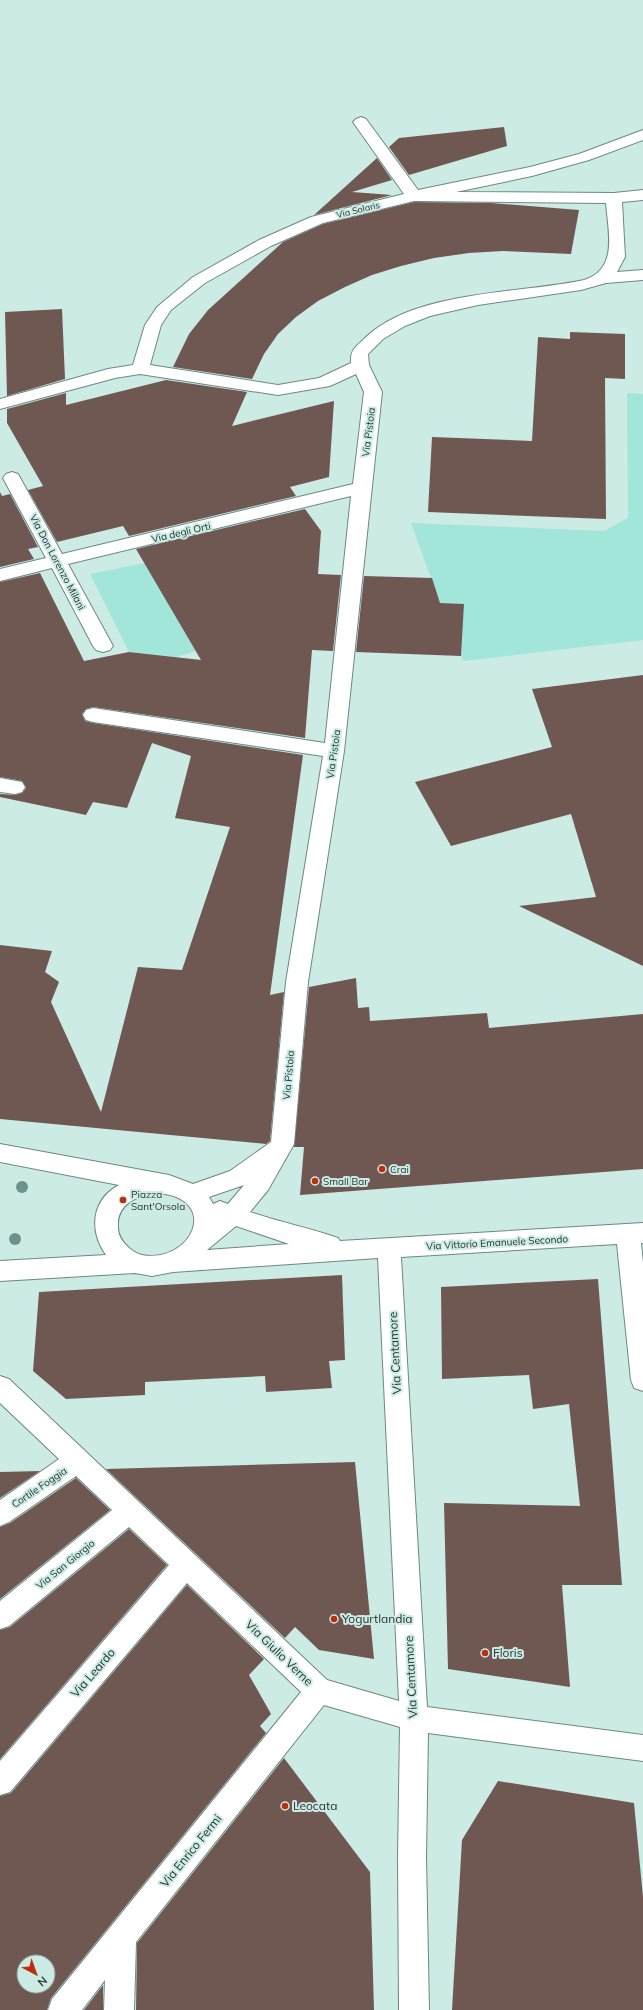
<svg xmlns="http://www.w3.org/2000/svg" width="643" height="2010" font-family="Mulish,sans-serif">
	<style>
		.green { fill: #a2e5d9 }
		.building { fill: #705852; fill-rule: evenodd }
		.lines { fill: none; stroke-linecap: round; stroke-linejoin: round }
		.minor-casing { stroke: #6c8983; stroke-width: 2 }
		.minor { fill: #fff; fill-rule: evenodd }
		.tree { fill: #6b928b }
		.poi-dot { fill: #ba2f0e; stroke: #ccebe5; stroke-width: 1.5 }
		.labels { text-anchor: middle; stroke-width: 4; stroke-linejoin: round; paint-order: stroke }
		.far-street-label { font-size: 9px; fill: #283432; stroke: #ccebe5 }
		.street-label { font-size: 10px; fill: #283432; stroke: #ccebe5 }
		.poi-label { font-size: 10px; fill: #283432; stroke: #ccebe5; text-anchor: start }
		.near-street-label { font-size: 12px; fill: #283432; stroke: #ccebe5 }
		.near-poi-label { font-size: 12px; fill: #283432; stroke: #ccebe5; text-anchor: start }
	</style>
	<rect width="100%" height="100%" fill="#ccebe5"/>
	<g class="green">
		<polygon points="627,393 643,394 643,640 464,661 461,656 464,604 440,603 411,523 604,531 628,518"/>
		<polygon points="145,563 196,651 176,657 129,652 90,574"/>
	</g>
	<g class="building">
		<polygon points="504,127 507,146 409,175 389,147 399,138"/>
		<polygon points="377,158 392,180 352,192 392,195 314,215"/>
		<polygon points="414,202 491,203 579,210 571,254 503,251 469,253 434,258 401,266 372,275 345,287 318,301 296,317 278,334 264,354 252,379 173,367 189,334 208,310 283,242 323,224"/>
		<polygon points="62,309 65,379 7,396 5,312"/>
		<polygon points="570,332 625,334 625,379 605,378 606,519 428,512 432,437 532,441 538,337 570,339"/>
		<polygon points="166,380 247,392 232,426 334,401 329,477 290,487 296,496 129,536 123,526 57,542 28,490 43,486 7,423 7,409 66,393 66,405"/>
		<polygon points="0,492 2,496 10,494 38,547 28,549 34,559 0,567"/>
		<polygon points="305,509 321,531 318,574 341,575 333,651 312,650 305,738 93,707 86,709 82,714 85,721 93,723 303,755 270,995 284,992 270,1141 266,1144 0,1119 0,945 52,951 45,972 59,982 51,1002 101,1112 138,967 182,970 230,827 175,818 191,756 152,743 127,808 93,802 86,815 0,797 0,794 15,795 22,793 26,788 22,781 0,777 0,582 40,573 84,661 129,652 201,660 136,549"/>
		<polygon points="364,576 432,578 440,603 464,604 461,656 356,652"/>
		<polygon points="643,675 643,966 519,906 596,897 571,814 451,846 415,782 552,747 532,689"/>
		<polygon points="356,978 358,1008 369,1007 370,1021 487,1013 489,1028 643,1014 643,1169 300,1195 304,1147 294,1147 309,987"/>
		<polygon points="342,1275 345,1360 329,1361 332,1388 266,1392 265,1376 145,1382 145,1395 66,1399 33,1371 39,1292"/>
		<polygon points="598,1279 622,1585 562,1585 570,1687 448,1669 444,1503 580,1506 569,1404 533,1409 529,1375 442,1379 441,1287"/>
		<polygon points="355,1462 374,1659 319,1650 295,1627 285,1638 106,1469"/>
		<polygon points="40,1471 0,1498 0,1472"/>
		<polygon points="76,1478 110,1510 0,1599 0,1527 10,1523"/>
		<polygon points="129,1529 167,1565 0,1759 0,1630 10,1627"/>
		<path d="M187,1585L264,1659L249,1675L271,1714L260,1726L266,1733L51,1998L47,2010H0V1796L11,1793ZM24,1962H48V1986H24Z"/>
		<polygon points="284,1758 370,1872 374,2010 136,2010 137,1943"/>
		<polygon points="498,1781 634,1803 643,1897 643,2010 452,2010 462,1840"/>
		<polygon points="103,1985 103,2010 84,2010"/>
	</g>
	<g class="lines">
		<defs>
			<g id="minor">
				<path d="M361,117L366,119L418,190L530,167L579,154L643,130V140L589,160L532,176L456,192L614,193L643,190V200L622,202L625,257L617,272L643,270V280L606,283L581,290L478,305L430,316L405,326L383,339L368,354L369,365L382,392L344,751L308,982L294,1144L268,1190L250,1212C279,1222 309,1228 338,1238L340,1241L643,1223V1243H641L643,1263V1391L634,1388L631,1380L617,1244L401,1257L427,1707L643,1735V1761L428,1733L426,1857L429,2010H399L398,1857L400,1727L324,1705L136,1942L134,2010H104L105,1980L82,2010H48L52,1999L301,1692L187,1583L10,1792L0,1795V1761L169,1565L129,1527L9,1626L0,1629V1601L112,1510L76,1476L9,1522L0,1526V1500L59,1459L0,1403V1376L9,1379L327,1680L399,1701L378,1258L173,1272L152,1276L135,1273L0,1281V1261L106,1255C89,1231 91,1200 119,1185L0,1162V1144L169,1175L193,1184L230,1171L271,1142L286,982L323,756L93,722L86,720L83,715L86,710L93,708L325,743L351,496L68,564L113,646L110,650L103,652L96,650L93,646L52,568L0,581V569L46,558L3,478L6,474L12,472L18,474L62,554L353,484L364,392L356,374L330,386L278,395L140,374L115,378L0,409V399L108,369L133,365L145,325L157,307L193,277L259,240L311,217L404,194L353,122L356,119ZM414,201L606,203C608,231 619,269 584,280C519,294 415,290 365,338C356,347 350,349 351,363L319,378L278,385L150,365L161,325L171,310L205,283L271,246L323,223ZM244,1185L228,1204L220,1201L213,1204L209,1197ZM157,1193C222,1198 192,1264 142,1255C137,1254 131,1250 127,1246C121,1240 118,1235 118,1227C116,1204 138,1195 157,1193ZM236,1226L289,1244L207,1250Z"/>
				<polygon points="0,778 22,782 25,787 22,792 15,794 0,792"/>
			</g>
		</defs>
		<use href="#minor" class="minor-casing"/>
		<use href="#minor" class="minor"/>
	</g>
	<g class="tree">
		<circle cx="22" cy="1187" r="6"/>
		<circle cx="15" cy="1239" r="6"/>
	</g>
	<g class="poi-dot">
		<circle cx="382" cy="1169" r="4"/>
		<circle cx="315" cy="1181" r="4"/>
		<circle cx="123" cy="1200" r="4"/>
		<circle cx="334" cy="1619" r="4"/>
		<circle cx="485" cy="1653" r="4"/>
		<circle cx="285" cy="1806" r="4"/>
	</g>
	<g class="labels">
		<g class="far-street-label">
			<text transform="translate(358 210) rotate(-14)" y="3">Via Solaris</text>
		</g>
		<g class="street-label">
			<text transform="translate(368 432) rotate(-83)" y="4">Via Pistoia</text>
			<text transform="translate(181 532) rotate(-13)" y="4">Via degli Orti</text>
			<text transform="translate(58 562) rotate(62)" y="4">Via Don Lorenzo Milani</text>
			<text transform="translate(333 754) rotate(-82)" y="4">Via Pistoia</text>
			<text transform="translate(288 1075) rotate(-85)" y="4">Via Pistoia</text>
			<text transform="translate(497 1242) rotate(-3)" y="4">Via Vittorio Emanuele Secondo</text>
			<text transform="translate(39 1487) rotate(-34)" y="4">Cortile Foggia</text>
			<text transform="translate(65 1564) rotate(-39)" y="4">Via San Giorgio</text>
		</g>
		<g class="poi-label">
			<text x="390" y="1173">Crai</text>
			<text x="323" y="1185">Small Bar</text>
			<text x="131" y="1198">Piazza<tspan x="131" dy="12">Sant'Orsola</tspan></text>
		</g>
		<g class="near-street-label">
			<text transform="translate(395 1353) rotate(-93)" y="4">Via Centamore</text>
			<text transform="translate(279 1653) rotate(44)" y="4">Via Giulio Verne</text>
			<text transform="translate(93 1673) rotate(-49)" y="4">Via Leardo</text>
			<text transform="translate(411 1677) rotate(-93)" y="4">Via Centamore</text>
			<text transform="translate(191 1851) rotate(-51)" y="4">Via Enrico Fermi</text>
		</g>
		<g class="near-poi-label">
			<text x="342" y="1623">Yogurtlandia</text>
			<text x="493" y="1657">Floris</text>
			<text x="293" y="1810">Leocata</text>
		</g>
	</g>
	<g transform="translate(36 1974) rotate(139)"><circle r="19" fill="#ccebe5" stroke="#8aa29d"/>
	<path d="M0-3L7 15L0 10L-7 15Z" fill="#ba2f0e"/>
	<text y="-6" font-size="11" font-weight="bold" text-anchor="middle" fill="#283432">N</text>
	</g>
</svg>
